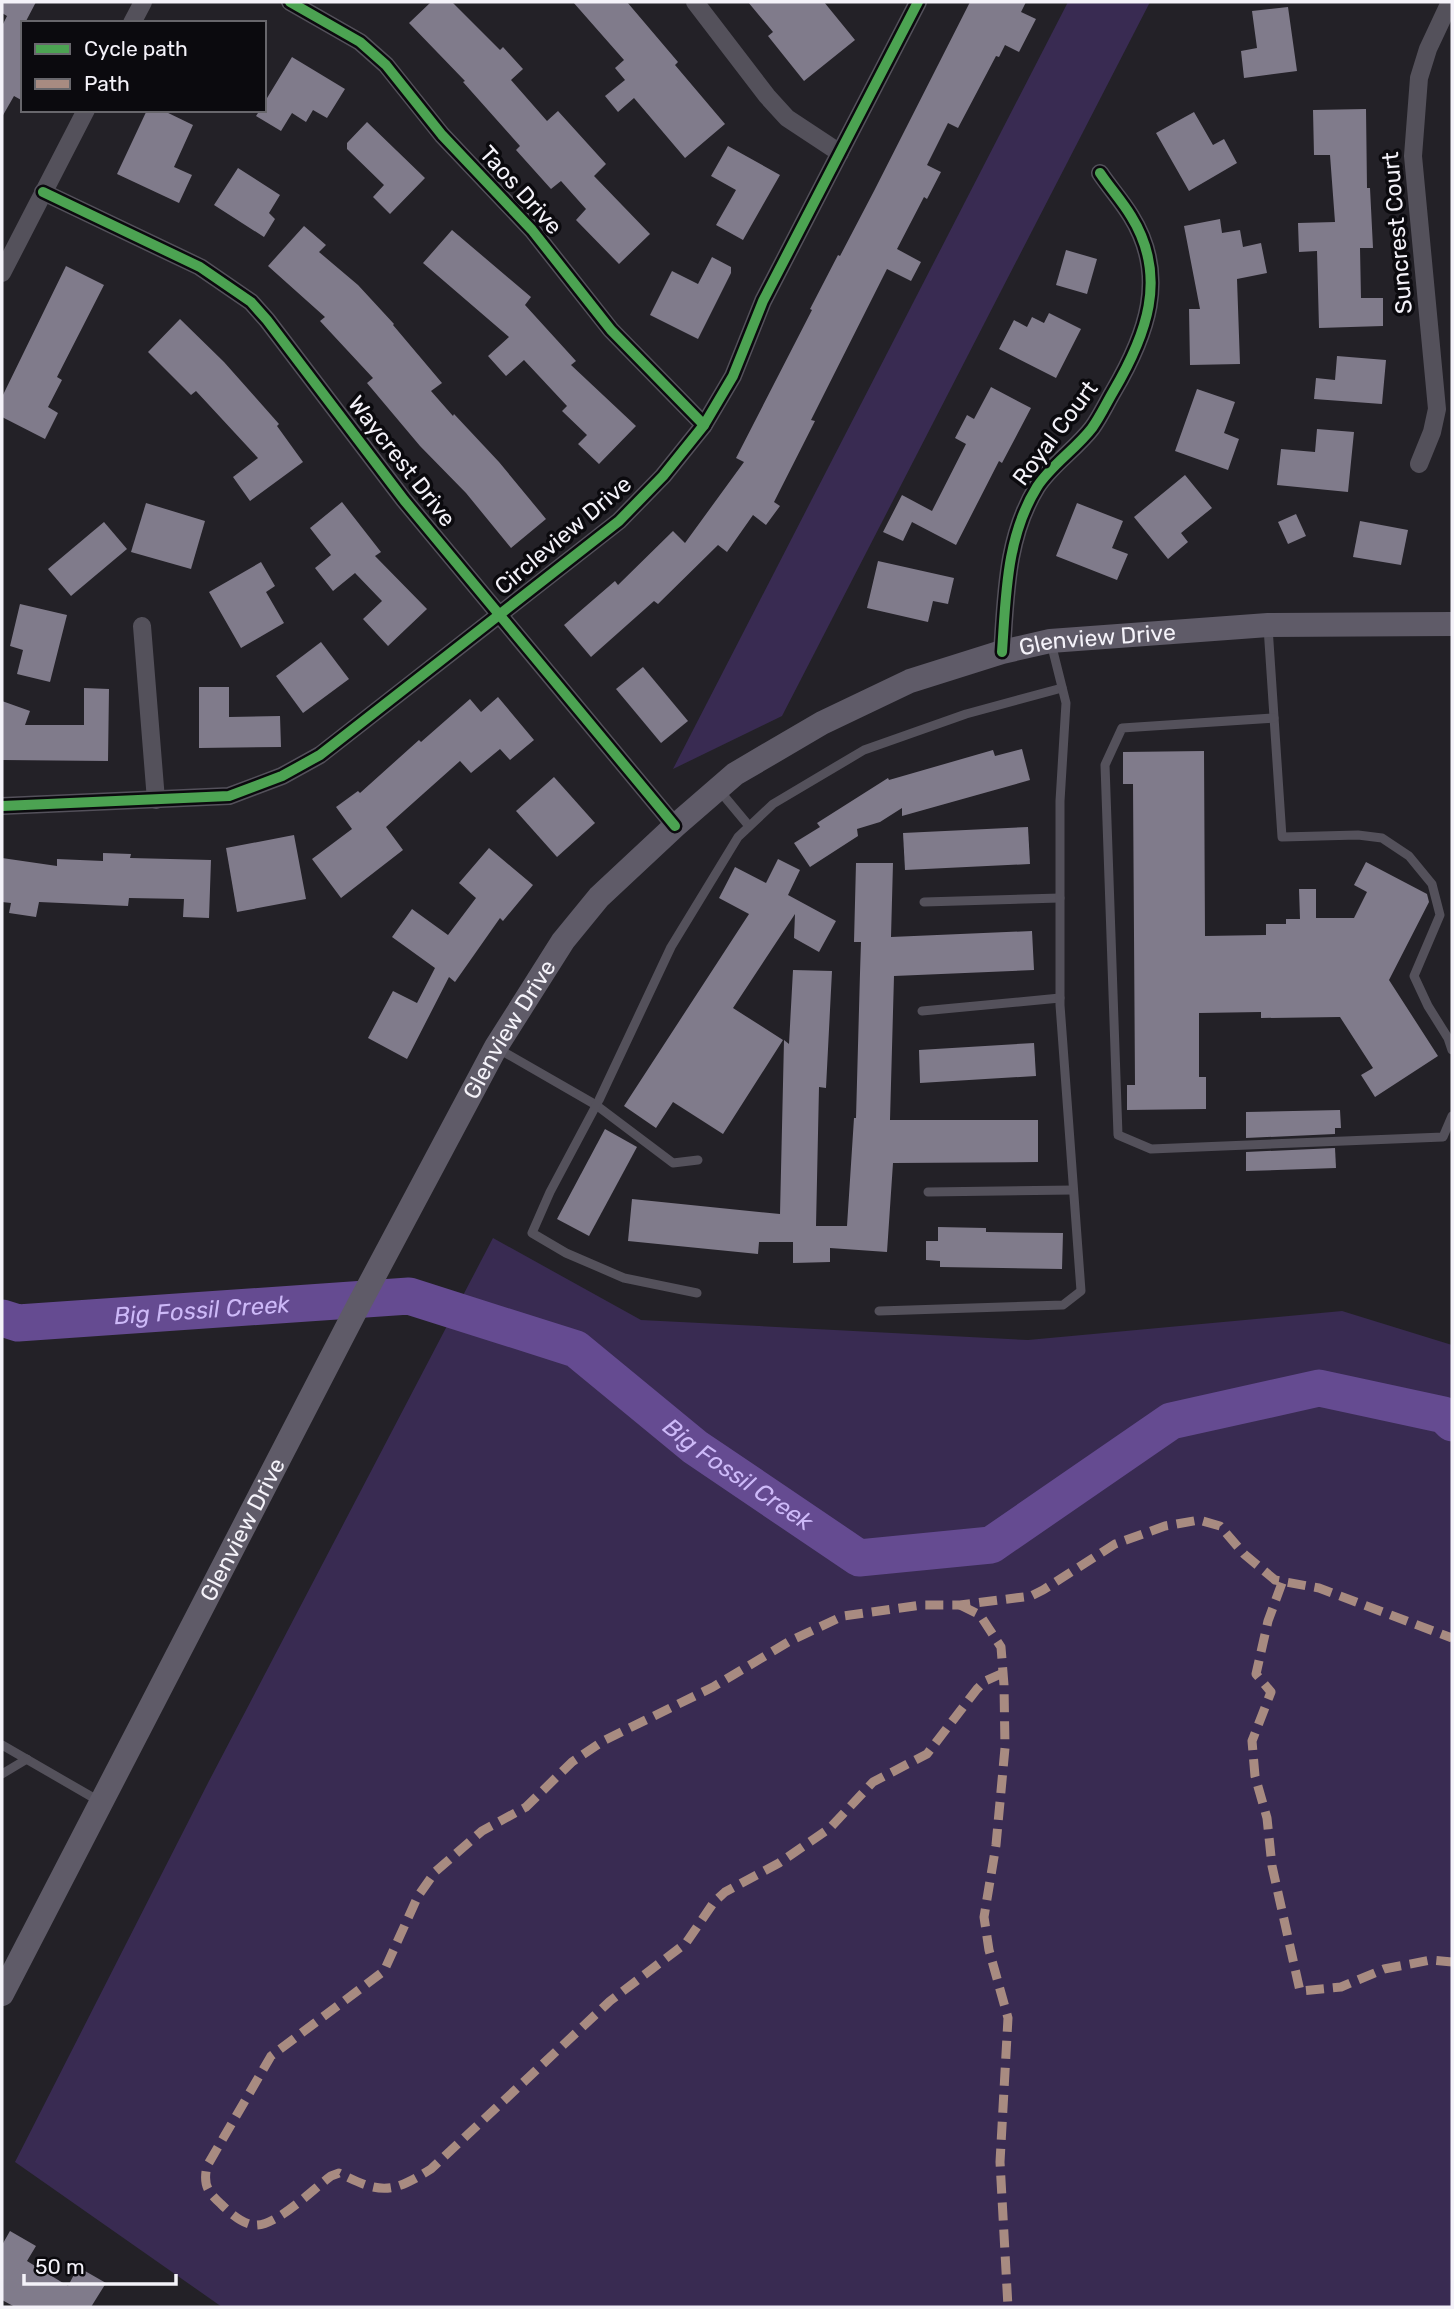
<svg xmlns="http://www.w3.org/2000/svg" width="1454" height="2309" font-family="Rubik,sans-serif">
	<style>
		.green { fill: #392b52 }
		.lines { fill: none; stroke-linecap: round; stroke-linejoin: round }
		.river { stroke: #654b91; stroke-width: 37 }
		.building { fill: #807b8b }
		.lane { stroke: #54515b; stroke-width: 9 }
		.street { stroke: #54515b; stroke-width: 18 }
		.secondary { stroke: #5f5b68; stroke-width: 24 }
		.quiet { stroke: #a88b81; stroke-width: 9; stroke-dasharray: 18 9; stroke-linecap: butt }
		.cycleway-casing { stroke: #0b0a0e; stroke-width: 15 }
		.cycleway { stroke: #4ca352; stroke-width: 10 }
		.labels { text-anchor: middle; stroke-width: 7; stroke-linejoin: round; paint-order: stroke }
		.street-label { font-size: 23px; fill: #f4f2f9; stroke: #0b0a0e }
		.water-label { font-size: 24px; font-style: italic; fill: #cdb9f8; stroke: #0b0a0e }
	</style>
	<rect width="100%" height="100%" fill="#232127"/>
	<g class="green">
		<polygon points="1068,2 1150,2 782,716 673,769"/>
		<polygon points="493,1238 641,1320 1028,1340 1342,1311 1452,1345 1452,2307 222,2307 15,2162 209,1781"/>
	</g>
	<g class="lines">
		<path class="river" id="s1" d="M2,1318L18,1323L409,1296L576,1349L695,1447L859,1558L991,1545L1171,1421L1319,1388L1444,1415L1452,1423"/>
	</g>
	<g class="building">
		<polygon points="2,2 36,2 25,23 23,23 23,101 14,96 2,117 2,26 7,16 2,13"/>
		<polygon points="431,2 452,2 500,50 503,47 523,69 511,80 547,121 558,111 606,164 594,176 650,234 619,264 576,220 586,209 561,181 551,189 516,150 520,146 463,82 465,81 409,23"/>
		<polygon points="573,2 627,2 678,62 675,65 725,124 685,158 634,98 618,112 605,96 625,80 615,68 624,60"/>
		<polygon points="748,2 824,2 855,40 804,81 768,36 773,32"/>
		<polygon points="970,2 1026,2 1021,12 1036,19 1019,52 1005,45 999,57 996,56 958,128 948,123 927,165 941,172 927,199 924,197 897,249 921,262 911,281 887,269 811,420 815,421 774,502 780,506 766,525 753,515 727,552 718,545 658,604 654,601 591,657 564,625 615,581 618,585 673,531 685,543 744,462 736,458 812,310 810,309 838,255 840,256 874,191"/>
		<polygon points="1288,7 1297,71 1244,78 1241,51 1257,48 1252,11"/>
		<polygon points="292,57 345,89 327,118 313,110 306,122 292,113 281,131 256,116 260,110 264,110 264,103"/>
		<polygon points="1366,109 1367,188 1370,188 1373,248 1360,248 1361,298 1383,298 1383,326 1319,328 1317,251 1299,252 1298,223 1335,222 1330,155 1314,155 1313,110"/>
		<polygon points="147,110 162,110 193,125 174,167 192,175 179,203 117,174"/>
		<polygon points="1194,112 1213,145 1224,139 1237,163 1189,191 1156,133"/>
		<polygon points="367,122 425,178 390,214 373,197 384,185 347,149 347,143"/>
		<polygon points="728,146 780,175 743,240 716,225 736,190 711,176"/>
		<polygon points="238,168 280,195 269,213 275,219 264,237 214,205"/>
		<polygon points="1220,219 1222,233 1240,230 1243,247 1261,243 1267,273 1237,279 1240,364 1190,365 1189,309 1200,309 1184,226"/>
		<polygon points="304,226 326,245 319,252 358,285 394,324 393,325 442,383 431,391 453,416 454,414 499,462 546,519 511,548 466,493 420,446 367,383 373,378 320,321 325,317 268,266"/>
		<polygon points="452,230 531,297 525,305 576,361 571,365 636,426 599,464 578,444 587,435 562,411 567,406 524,360 506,376 488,356 509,337 423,263"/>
		<polygon points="1066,250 1097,259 1087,294 1056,285"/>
		<polygon points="712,257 731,267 731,273 698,339 650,315 672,271 698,284"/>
		<polygon points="66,266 104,285 57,377 62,380 48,407 58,413 45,439 2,417 2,397"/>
		<polygon points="1049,313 1081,329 1056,378 999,349 1014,320 1027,327 1032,317 1044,323"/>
		<polygon points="180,319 224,362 279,424 277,426 303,462 250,501 233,477 258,458 196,391 191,395 148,352"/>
		<polygon points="1337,356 1386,360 1382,404 1314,399 1316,378 1335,380"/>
		<polygon points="991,387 1031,408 1002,463 999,461 956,545 912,522 903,541 883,532 902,495 932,511 966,444 955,438 967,415 974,419"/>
		<polygon points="1197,389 1235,402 1224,433 1239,439 1228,470 1175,451"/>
		<polygon points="1317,429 1354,432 1348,492 1277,485 1281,449 1315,452"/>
		<polygon points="1185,475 1212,508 1181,533 1188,542 1168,559 1134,517"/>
		<polygon points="342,502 381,552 375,556 427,609 388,646 363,619 382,601 355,573 333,591 315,568 331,555 310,528"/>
		<polygon points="146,503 205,521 191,569 131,552"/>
		<polygon points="1077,503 1123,521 1112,548 1128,554 1117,580 1056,556"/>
		<polygon points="1296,514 1306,536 1288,544 1278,522"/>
		<polygon points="1360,521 1408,530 1401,565 1353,557"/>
		<polygon points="104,522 127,549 71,596 48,569"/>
		<polygon points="878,561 954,578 948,604 933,601 928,622 867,608"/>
		<polygon points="261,562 275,586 266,592 284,623 241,648 209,592"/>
		<polygon points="20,604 67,615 50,682 17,674 23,650 10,646"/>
		<polygon points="321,642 349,679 303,713 276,676"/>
		<polygon points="643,667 688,721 661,743 616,689"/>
		<polygon points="199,687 229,687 229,717 280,716 281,747 199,748"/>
		<polygon points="84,688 109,689 108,761 2,760 2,701 30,711 25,725 84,725"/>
		<polygon points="498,697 534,740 510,760 500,749 471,773 460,761 386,827 403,850 341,898 312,859 352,829 336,807 358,791 360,793 419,740 421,742 470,699 481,712"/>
		<polygon points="1022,749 1030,780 902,816 902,808 880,822 857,829 858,836 810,867 794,843 820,827 817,823 888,778 889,780 993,750 995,756"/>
		<polygon points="1204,751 1205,936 1266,935 1266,924 1286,924 1286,919 1300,919 1299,889 1316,889 1316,918 1354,918 1367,892 1354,885 1366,862 1427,894 1429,902 1389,980 1438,1056 1375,1097 1361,1075 1373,1068 1340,1017 1261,1018 1261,1012 1199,1013 1199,1077 1206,1077 1206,1109 1127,1110 1127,1085 1135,1085 1133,784 1123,784 1123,752"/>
		<polygon points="554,777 595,823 557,857 516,811"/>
		<polygon points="1028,827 1030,864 905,870 903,833"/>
		<polygon points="294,835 306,899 237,912 226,848"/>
		<polygon points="489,848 533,885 503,921 500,918 455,982 449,977 407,1059 368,1038 393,991 417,1003 435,968 392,937 412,909 448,935 476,898 459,883"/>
		<polygon points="103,853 131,854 130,858 211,860 209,918 183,917 184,899 129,898 128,906 39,902 36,917 9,913 11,903 2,902 2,858 57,866 57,859 103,861"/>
		<polygon points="778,859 800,870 788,895 836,921 819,952 794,938 795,914 733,1008 783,1040 723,1134 673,1102 656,1128 624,1106 749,914 719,898 735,867 766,883"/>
		<polygon points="856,863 893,863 891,937 1032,931 1034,970 894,976 890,1120 1038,1120 1038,1162 893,1163 887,1252 830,1248 830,1262 793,1263 793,1242 759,1242 758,1254 628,1241 632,1199 780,1214 784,1040 789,1044 793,970 832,971 826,1088 819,1087 816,1226 847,1226 854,1118 856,1118 860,973 861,942 854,942"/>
		<polygon points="1034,1043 1036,1076 920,1083 919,1050"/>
		<polygon points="1340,1110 1341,1128 1335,1128 1335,1134 1246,1138 1246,1112"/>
		<polygon points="605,1129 637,1147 589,1236 557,1219"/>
		<polygon points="1335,1148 1336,1168 1246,1171 1246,1152"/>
		<polygon points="938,1227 986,1228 986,1232 1063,1233 1062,1269 940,1267 940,1261 926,1260 926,1241 938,1241"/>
		<polygon points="10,2231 36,2246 27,2261 68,2286 78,2267 106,2283 91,2307 15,2307 2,2300 2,2245"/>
	</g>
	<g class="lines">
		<g class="lane">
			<polyline points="1268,627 1282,837 1358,835 1382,838 1409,856 1432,884 1440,915 1414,976 1428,1006 1448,1038 1452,1050"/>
			<polyline points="1274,718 1122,728 1105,765 1118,1135 1151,1149 1443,1137 1452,1116"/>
			<polyline points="719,790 749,826"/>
			<polyline points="924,902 1060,898"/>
			<polyline points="922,1011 1060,998"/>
			<polyline points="497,1048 596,1105 673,1163 698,1160"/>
			<polyline points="928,1192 1073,1190"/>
			<polyline points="697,1293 624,1278 566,1253 532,1233 550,1192 599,1100 671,947 738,837 773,804 864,750 966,714 1062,688"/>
			<polyline points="879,1311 1063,1305 1081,1291 1060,1005 1060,801 1066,703 1051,643"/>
			<polyline points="2,1745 99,1801"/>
			<polyline points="2,1774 27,1759"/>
		</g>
		<g class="street">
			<polyline points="290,2 360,42 386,65 442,135 532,230 611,330 704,425"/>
			<polyline points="695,2 767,96 787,118 840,153"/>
			<polyline points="132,23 143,2"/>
			<polyline points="43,192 200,267 251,302 267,320 404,500 675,826"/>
			<polyline points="2,273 86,110"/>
			<polyline points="1419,464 1432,432 1437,409 1413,156 1419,78 1428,49 1450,2"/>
			<polyline points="142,626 156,800"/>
			<path d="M1002,652C1006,596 1006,537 1037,487C1051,465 1076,449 1092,428C1100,417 1106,404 1113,392C1146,336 1169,277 1131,216C1122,201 1110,188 1100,173"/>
			<polyline points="2,806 229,796 282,776 320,755 619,521 663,476 704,425 733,376 763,301 918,2"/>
		</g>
		<path class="secondary" id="s2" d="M2,1994L357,1308L496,1047L563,941L599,897L675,826L735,774L822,723L910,681L1002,652L1050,641L1268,625L1452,624"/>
		<g class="quiet">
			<polyline points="1282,1583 1268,1621 1256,1674 1271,1692 1252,1741 1255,1776 1267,1818 1272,1866 1300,1991 1341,1987 1384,1969 1431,1960 1452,1962"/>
			<polyline points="960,1605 980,1615 1001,1647 1004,1685 1005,1748 996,1845 984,1917 989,1950 1008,2018 1000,2162 1008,2307"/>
			<path d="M1003,1673L985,1681L977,1689L927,1754L873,1782L830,1828L779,1863L725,1892L714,1902L686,1943L610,2001L431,2169C391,2194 381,2194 339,2173L331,2176C313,2189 275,2228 253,2225C241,2223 229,2212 221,2204C207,2191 203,2185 207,2166L271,2056L384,1971L418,1896L435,1872L482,1831L526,1807L572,1762L603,1741L713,1687L790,1641L843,1616L922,1605H960L1031,1596L1043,1590L1115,1544L1165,1526L1199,1520L1220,1526L1244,1554L1275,1580L1319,1588L1452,1638"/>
		</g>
		<defs>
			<g id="cycleway">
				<polyline points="290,2 360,42 386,65 442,135 532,230 611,330 704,425"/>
				<polyline points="43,192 200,267 251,302 267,320 404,500 675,826"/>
				<path d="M1002,652C1006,596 1006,537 1037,487C1051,465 1076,449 1092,428C1100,417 1106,404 1113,392C1146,336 1169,277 1131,216C1122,201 1110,188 1100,173"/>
				<polyline points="2,806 229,796 282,776 320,755 619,521 663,476 704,425 733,376 763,301 918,2"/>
			</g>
		</defs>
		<use href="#cycleway" class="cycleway-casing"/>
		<use href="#cycleway" class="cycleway"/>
	</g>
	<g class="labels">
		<g class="street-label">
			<text transform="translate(521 190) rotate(48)" y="8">Taos Drive</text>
			<text transform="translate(1397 233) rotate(-95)" y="8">Suncrest Court</text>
			<text transform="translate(1055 433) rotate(-53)" y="8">Royal Court</text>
			<text transform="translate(402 461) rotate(52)" y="8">Waycrest Drive</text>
			<text transform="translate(563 535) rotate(-40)" y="8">Circleview Drive</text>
			<text dy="8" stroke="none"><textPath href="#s2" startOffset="1825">Glenview Drive</textPath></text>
			<text dy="8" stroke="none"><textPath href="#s2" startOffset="1090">Glenview Drive</textPath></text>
			<text dy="8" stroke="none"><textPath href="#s2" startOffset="523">Glenview Drive</textPath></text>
		</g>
		<g class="water-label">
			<text dy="8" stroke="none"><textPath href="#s1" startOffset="201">Big Fossil Creek</textPath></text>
			<text dy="8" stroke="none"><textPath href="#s1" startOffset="789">Big Fossil Creek</textPath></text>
		</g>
	</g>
	<rect width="1454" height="2309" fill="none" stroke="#f4f2f9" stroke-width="7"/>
	<rect x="21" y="21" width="245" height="91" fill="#0b0a0e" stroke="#68676c" stroke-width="2"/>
	<rect x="35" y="44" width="35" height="10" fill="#4ca352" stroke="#68676c" stroke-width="2"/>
	<text x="84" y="56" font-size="21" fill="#f4f2f9">Cycle path</text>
	<rect x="35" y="79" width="35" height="10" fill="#a88b81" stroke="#68676c" stroke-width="2"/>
	<text x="84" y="91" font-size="21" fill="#f4f2f9">Path</text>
	<path d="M24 2274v10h152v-10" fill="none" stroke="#f4f2f9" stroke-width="3.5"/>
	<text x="35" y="2274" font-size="21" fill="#f4f2f9" stroke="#0b0a0e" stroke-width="5" paint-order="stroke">50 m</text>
</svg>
